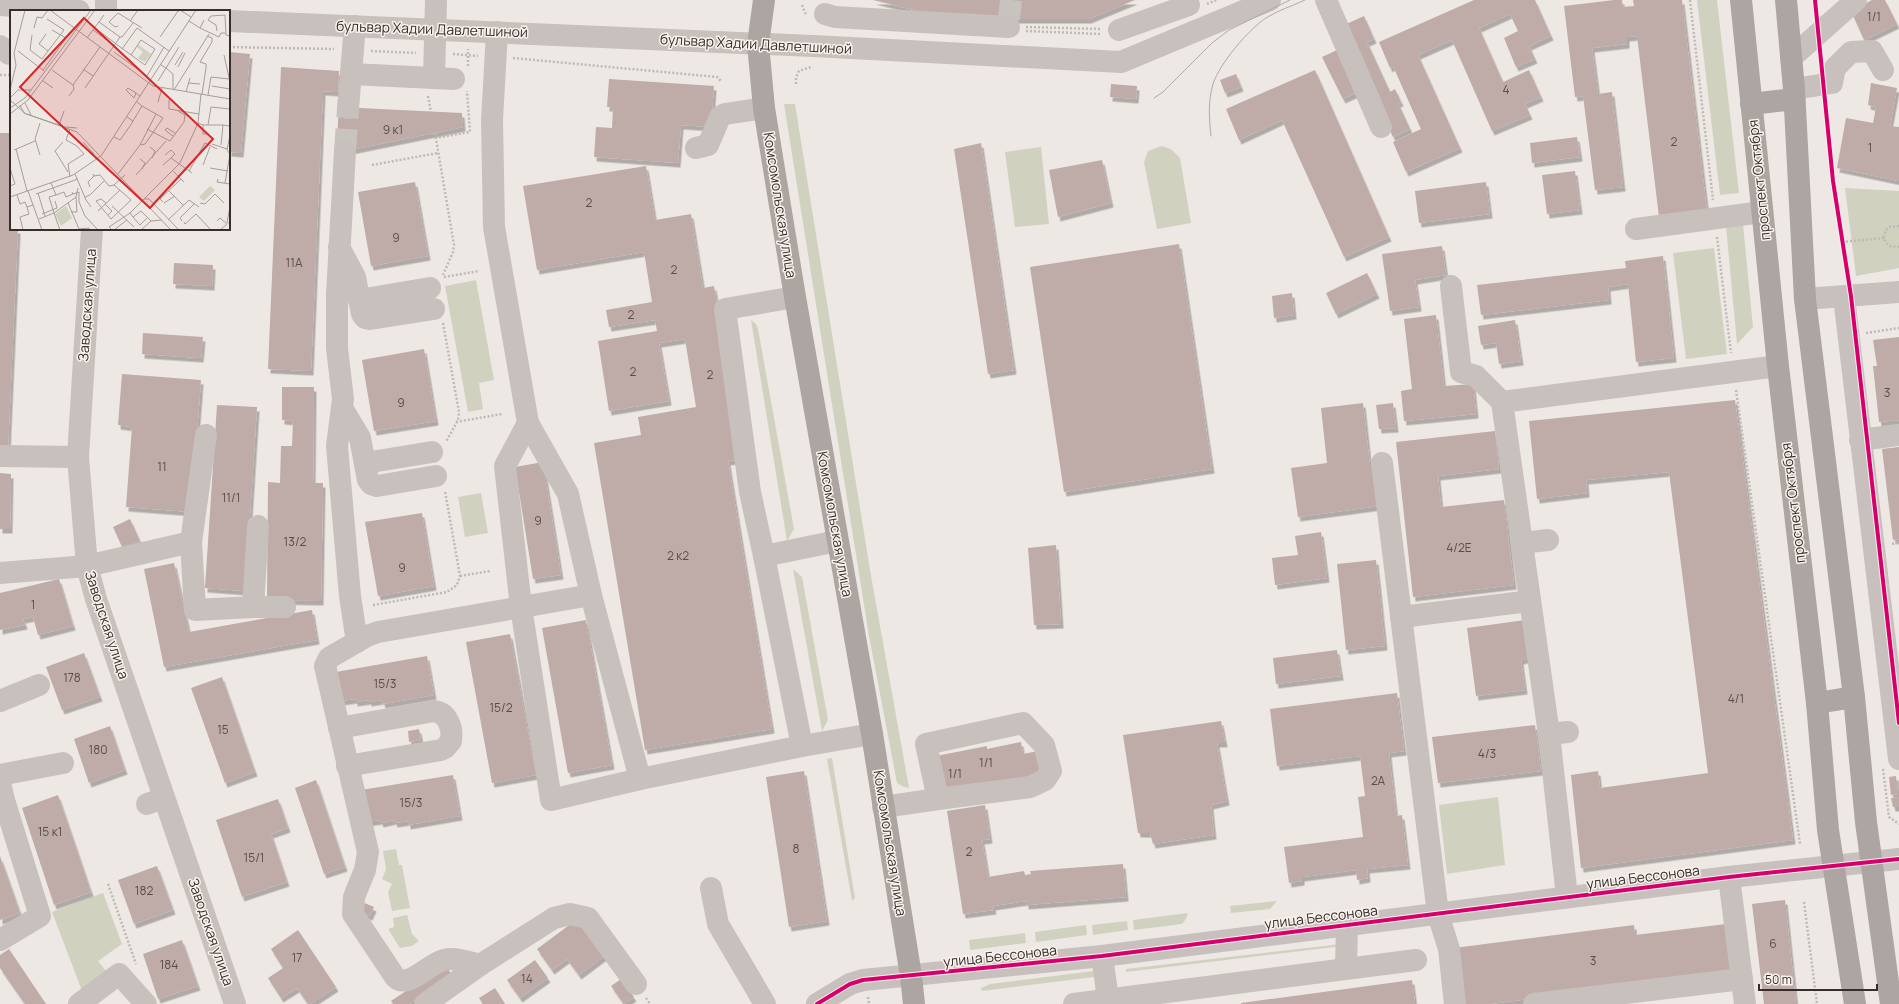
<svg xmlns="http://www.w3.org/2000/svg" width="1899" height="1004" font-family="Manrope,sans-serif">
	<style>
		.green { fill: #d1d1c0 }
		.building { fill: #bfaca8; filter: url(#shadow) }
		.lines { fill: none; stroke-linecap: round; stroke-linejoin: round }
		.minor-tunnel { stroke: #c9c3bf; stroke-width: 22; stroke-dasharray: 22 11; stroke-linecap: butt }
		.path { stroke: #bfb9b6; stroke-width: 2.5; stroke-dasharray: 2 2; stroke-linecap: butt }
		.minor { stroke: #c7c0bd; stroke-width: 22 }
		.major { stroke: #aca5a2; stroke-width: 22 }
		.tram { stroke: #afa9a8; stroke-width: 1 }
		.cycleway-casing { stroke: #f9f2ed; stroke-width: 6 }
		.cycleway { stroke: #d6006c; stroke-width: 4 }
		.labels { text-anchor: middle; stroke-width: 3; stroke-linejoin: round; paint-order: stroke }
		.number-label { font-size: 12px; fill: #594d4a }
		.street-label { font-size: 14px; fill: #372d2b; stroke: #f9f2ed }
		.inset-road { fill: none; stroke: #a59d9a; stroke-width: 1 }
		.view { fill: #d62828; fill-opacity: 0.15; stroke: #d62828; stroke-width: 2 }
		.inset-edge { fill: none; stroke: #372d2b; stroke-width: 2 }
	</style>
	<defs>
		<filter id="shadow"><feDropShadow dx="2.5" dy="4.5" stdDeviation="0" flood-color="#0004"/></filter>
	</defs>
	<rect width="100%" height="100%" fill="#eee8e4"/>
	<g class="green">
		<polygon points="1697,0 1717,0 1739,193 1720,195"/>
		<polygon points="784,104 795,104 870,570 909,788 904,787 897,783 869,636"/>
		<polygon points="1162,146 1171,149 1180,158 1191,223 1157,229 1144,162 1148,151"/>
		<polygon points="1041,147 1049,224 1015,227 1005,152"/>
		<polygon points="1845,188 1899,191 1899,268 1856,276"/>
		<polygon points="1743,224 1753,327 1737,344 1726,226"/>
		<polygon points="1714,248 1727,354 1686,359 1673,253"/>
		<polygon points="476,280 494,380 479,383 483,409 468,412 445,286"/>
		<polygon points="751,320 756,324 758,329 794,529 787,541"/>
		<polygon points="481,493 488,533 465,537 458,497"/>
		<polygon points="793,569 802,577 828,720 822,731"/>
		<polygon points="832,758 855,898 852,901 827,759"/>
		<polygon points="1498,797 1505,865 1447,874 1439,805"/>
		<polygon points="396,849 399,865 402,865 410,908 392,911 388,892 392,884 382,879 386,869 383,851"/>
		<polygon points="103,893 122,944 98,961 111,977 84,996 52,912"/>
		<polygon points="1277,901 1270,909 1231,913 1230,906"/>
		<polygon points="1188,913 1186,919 1182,924 1134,930 1133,920"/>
		<polygon points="407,915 412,934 419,941 412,946 400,948 388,929 394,927 393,918"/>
		<polygon points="1127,921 1128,930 1093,935 1092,925"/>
		<polygon points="1086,925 1087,935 1036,942 1035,932"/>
		<polygon points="1025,933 1026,943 970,950 969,940"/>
		<polygon points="1341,944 1343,946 1126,972 1126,969"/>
		<polygon points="1101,970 1102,976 982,991 981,988 990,984"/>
	</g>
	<g class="building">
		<polygon points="873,0 1135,0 1089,19 996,19 913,15 914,10"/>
		<polygon points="1474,0 1535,0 1551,36 1529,46 1535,59 1516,67 1504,38 1518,31 1510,14 1479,28 1503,82 1529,70 1541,97 1525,104 1530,115 1492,131 1452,40 1418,55 1460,148 1406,172 1393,142 1421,129 1393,66 1390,68 1379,42"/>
		<polygon points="1614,0 1622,0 1623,7 1634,6 1633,0 1682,0 1707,212 1659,217 1637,36 1627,37 1627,44 1592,48 1598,94 1612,92 1623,187 1595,190 1583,96 1575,97 1564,6"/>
		<polygon points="1872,0 1885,0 1897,24 1864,40 1851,11"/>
		<polygon points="1364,16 1374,39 1367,42 1390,92 1395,89 1401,102 1398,103 1410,129 1393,137 1342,26"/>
		<polygon points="1337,50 1358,92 1343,99 1322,57"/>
		<polygon points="229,52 250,54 241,153 229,152"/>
		<polygon points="281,67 339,71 338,92 323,91 311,371 268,369"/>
		<polygon points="1315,70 1389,237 1344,257 1282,120 1239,140 1226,109"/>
		<polygon points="1236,74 1241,87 1225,93 1220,80"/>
		<polygon points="609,79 714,86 711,127 681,125 678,163 594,157 596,127 612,128 613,107 607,107"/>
		<polygon points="1871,83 1897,88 1890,126 1899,127 1899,181 1837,168 1846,118 1873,123 1876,107 1868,105"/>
		<polygon points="1111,84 1137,86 1136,99 1110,97"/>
		<polygon points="339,107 462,113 463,127 336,153"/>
		<polygon points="0,133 11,133 11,229 18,229 8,448 0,448"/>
		<polygon points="1577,137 1580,157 1532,163 1530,143"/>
		<polygon points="981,143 1014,370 988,374 954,149"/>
		<polygon points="1102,160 1111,203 1058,217 1049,170"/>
		<polygon points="646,166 655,220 691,214 703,288 714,286 742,459 728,461 772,729 645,750 594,443 641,435 638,417 696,407 685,339 659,343 669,401 609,411 598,341 657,331 655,320 609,327 606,310 652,302 644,252 537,270 523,186"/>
		<polygon points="1575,171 1580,210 1547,214 1542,175"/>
		<polygon points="415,182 428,256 371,266 358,192"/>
		<polygon points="1486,182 1490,214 1419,223 1415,191"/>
		<polygon points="1179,244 1212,469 1064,492 1030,267"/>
		<polygon points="1442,246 1446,275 1415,280 1419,307 1390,311 1382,254"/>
		<polygon points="1663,256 1674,358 1636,362 1628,284 1608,287 1609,300 1481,315 1477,285 1626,268 1625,261"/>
		<polygon points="174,263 213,265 212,286 173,284"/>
		<polygon points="1367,273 1377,294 1336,314 1326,293"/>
		<polygon points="1292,293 1294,315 1274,318 1272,296"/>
		<polygon points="1436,315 1444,386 1473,384 1476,414 1404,421 1401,391 1412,389 1404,319"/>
		<polygon points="1515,320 1521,361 1499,364 1496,343 1481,345 1478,326"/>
		<polygon points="143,333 203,337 201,358 142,354"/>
		<polygon points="1899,337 1899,420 1879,422 1873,366 1877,366 1873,340"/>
		<polygon points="424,349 436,421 374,431 362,360"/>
		<polygon points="122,374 201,380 191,512 126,507 132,427 118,425"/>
		<polygon points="282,387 314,387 313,483 323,483 321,601 267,600 268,482 280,483 281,446 292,446 293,421 282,420"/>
		<polygon points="1735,400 1793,840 1581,868 1571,775 1598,771 1600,788 1708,773 1669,472 1586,480 1587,493 1537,499 1529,421"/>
		<polygon points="1363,403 1370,467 1374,466 1379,506 1298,517 1291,468 1327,463 1321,408"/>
		<polygon points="1393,403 1396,428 1379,429 1376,405"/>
		<polygon points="217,405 257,407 245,591 205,588"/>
		<polygon points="1495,431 1499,469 1438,476 1441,507 1504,500 1514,585 1413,597 1396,442"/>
		<polygon points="1899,447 1899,539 1893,540 1882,449"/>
		<polygon points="543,462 561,575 533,579 515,467"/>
		<polygon points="0,473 11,474 10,529 0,529"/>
		<polygon points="422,513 434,586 378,596 365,522"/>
		<polygon points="130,519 140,541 123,549 113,527"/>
		<polygon points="1321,532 1327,578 1275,585 1272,558 1298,555 1295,536"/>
		<polygon points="1056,545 1061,624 1034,625 1028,548"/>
		<polygon points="1376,560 1385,646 1346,650 1337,564"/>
		<polygon points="174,563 189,632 312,610 317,640 164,667 144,569"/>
		<polygon points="59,579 73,626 38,635 33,617 23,619 25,625 0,630 0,593"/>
		<polygon points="586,620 612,765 568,773 542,628"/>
		<polygon points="1525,620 1530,658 1521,660 1525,690 1476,696 1467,628"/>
		<polygon points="510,634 536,775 492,783 466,642"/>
		<polygon points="1337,650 1341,676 1276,684 1273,658"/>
		<polygon points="84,653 100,697 62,710 46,667"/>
		<polygon points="427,656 434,695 383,704 382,700 369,702 369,700 355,702 355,699 341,701 336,672"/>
		<polygon points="222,677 255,772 225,783 191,688"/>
		<polygon points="1397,693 1404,751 1389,753 1396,816 1402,815 1408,865 1367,869 1368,878 1357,880 1356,870 1302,877 1302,881 1289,883 1284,847 1363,837 1358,797 1365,796 1360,756 1277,766 1270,709"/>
		<polygon points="1221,721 1225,743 1217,743 1227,801 1211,805 1214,835 1153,844 1150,833 1138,833 1123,735"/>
		<polygon points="1535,725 1541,771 1438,783 1432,737"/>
		<polygon points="110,726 125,770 89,783 74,739"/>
		<polygon points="419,729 421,740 409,742 408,731"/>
		<polygon points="1021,742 1023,754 1038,751 1041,770 1035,771 1037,778 938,792 931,757 987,746 987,749"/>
		<polygon points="804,771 827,921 789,927 766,777"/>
		<polygon points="453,775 460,816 408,825 408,821 395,823 394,820 381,823 380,820 367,822 361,790"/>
		<polygon points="1896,776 1898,794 1891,795 1889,777"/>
		<polygon points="316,780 345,867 324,874 295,788"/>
		<polygon points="58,795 91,892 54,905 22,808"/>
		<polygon points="1899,797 1899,807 1893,807 1891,798"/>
		<polygon points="278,799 288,828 271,834 287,882 242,897 216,820"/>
		<polygon points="985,805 990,839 982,840 988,877 1024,871 1025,875 1031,874 1030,871 1123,864 1126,897 1026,905 1026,901 993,906 994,910 963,914 947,811"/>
		<polygon points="0,856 20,913 0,920"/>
		<polygon points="157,866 173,910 134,924 118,880"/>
		<polygon points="1785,900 1796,1004 1764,1004 1752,904"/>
		<polygon points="362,902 374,907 370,916 358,911"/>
		<polygon points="580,917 607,954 579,975 567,959 552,970 537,949"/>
		<polygon points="1726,924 1732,974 1696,977 1490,1004 1461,1004 1454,948 1634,925 1635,935"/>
		<polygon points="298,930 336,987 310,1004 308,1004 297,988 281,998 268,978 283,968 271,949"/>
		<polygon points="182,940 198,986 158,999 143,954"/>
		<polygon points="9,949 46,1004 25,1004 0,968 0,955"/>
		<polygon points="535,960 548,978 520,998 507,980"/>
		<polygon points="445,965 452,975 409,1004 393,1004 391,1001"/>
		<polygon points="621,979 634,997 624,1004 611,986"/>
		<polygon points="1412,980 1415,1004 1241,1004 1241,1003"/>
		<polygon points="495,988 505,1004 483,1004 479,998"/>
	</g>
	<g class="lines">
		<g class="minor-tunnel">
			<polyline points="1009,19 1011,0"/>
			<polyline points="345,151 348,108"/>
		</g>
		<g class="path">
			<polyline points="1690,0 1713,200"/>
			<polyline points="1207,4 1216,0"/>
			<polyline points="802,5 806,15"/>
			<polyline points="1026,27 1101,29"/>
			<polyline points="1026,31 1101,34"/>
			<polyline points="229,47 334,49"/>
			<polyline points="371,51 416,53"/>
			<polyline points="453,54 478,56"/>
			<polyline points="513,58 717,77 721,81"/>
			<polyline points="468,66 468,49"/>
			<polyline points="0,75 11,75"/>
			<polyline points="796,84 796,77 799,71 811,67"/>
			<polyline points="428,96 431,112"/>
			<polyline points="435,133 454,245 453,252 443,275"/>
			<polyline points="435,138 470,132 467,91"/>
			<polyline points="372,165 438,153"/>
			<path d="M1899,226L1889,227C1883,233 1882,241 1890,246L1899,247"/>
			<polyline points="1717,237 1731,353"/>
			<polyline points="1842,242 1884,238"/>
			<polyline points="444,277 479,271"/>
			<polyline points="443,323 459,412 458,420 446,442"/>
			<polyline points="1866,333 1899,328"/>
			<polyline points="1736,390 1800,844"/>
			<polyline points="456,422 502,414"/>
			<polyline points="1892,544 1899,542"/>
			<polyline points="460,576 490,571"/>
			<polyline points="373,605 447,592 457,585 460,576 445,491"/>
			<polyline points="1883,769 1889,817 1899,824"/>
			<polyline points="108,884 136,964"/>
			<polyline points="1804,902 1817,1004"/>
			<polyline points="868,997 869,1004"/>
			<polyline points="646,998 650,1004"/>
		</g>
		<g class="minor">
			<polyline points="1326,0 1381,127"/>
			<polyline points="0,5 79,11"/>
			<polyline points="106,11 106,0"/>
			<polyline points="825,14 835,17 1009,27"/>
			<polyline points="229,21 813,46 1121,62 1270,0"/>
			<polyline points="1119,30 1189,5"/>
			<polyline points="497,32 492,120 494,227 528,423 568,494 591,595 640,779"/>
			<polyline points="0,46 9,54"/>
			<polyline points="1791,58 1856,0"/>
			<polyline points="351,74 454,79"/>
			<polyline points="434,78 436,0"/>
			<polyline points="1794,89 1832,83 1835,68 1851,52 1872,51 1883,70"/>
			<polyline points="348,108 355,26"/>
			<polyline points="696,148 708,145 720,117 725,114 764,108"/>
			<polyline points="345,151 337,295 337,348 343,399 337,446 350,596 357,642"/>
			<polyline points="92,229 78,457 87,566 96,599 235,1004"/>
			<polyline points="1636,229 1762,212"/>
			<polyline points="339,247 355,277 362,314 365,318 370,319 434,309"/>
			<polyline points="1451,286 1461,372 1476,376 1502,402"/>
			<polyline points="795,297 725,309 750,492 764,556 837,541"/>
			<polyline points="1844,297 1899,759"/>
			<polyline points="1805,299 1899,292"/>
			<polyline points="359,300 430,288"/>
			<polyline points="342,408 360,438 368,480 371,484 377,486 436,476"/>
			<polyline points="528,423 505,466 521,607 551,800 640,779 802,746"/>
			<polyline points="1860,440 1899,435"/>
			<polyline points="0,456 78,457"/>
			<polyline points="365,463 432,452"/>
			<polyline points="1382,463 1438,914 1449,949 1455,1004"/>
			<polyline points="191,542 195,610 253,607 258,526"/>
			<polyline points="1522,543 1548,540"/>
			<polyline points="764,556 802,746 872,734"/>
			<polyline points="0,573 87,566 191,542 206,435"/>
			<polyline points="253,607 285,607"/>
			<polyline points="1401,617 1530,601"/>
			<polyline points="0,701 39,685"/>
			<path d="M339,728L434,711C448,713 453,728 451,741L445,748L441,750L347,766"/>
			<polyline points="1549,734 1568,732"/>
			<polyline points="0,775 63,763"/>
			<polyline points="0,783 4,800 40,916 0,940"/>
			<polyline points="147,804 164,798"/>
			<polyline points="883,807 938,799 926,744 1023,723 1044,745 1051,771 1045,780 1030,787 938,799"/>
			<polyline points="1729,877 1745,1004"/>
			<polyline points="711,888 718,924 765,1004"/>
			<polyline points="1567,897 1549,734 1502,402 1778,366"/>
			<polyline points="1102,956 1108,999"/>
			<path d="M480,965C469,962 455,957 444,960C429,963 408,990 395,977L353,914L354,897L365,870L368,852L325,666L329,658L334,655L367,636L378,632L591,595"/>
			<polyline points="1346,969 1347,924"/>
			<polyline points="79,1004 119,974 146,1004"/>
			<polyline points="425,1004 480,965 554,918 570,914 588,918 636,984"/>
			<polyline points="817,1004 850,984 863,980 1102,956 1729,877 1899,859"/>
			<polyline points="1074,1004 1416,960"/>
			<polyline points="1534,1004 1742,979"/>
		</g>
		<g class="major">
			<polyline points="764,0 758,44 764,108 795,297 872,734 911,976 914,1004"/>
			<polyline points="1741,0 1778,366 1817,703 1828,830 1855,1004"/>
			<polyline points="1786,0 1794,89 1805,299 1854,697 1866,822 1891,1004"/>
			<polyline points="1751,104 1794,99"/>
			<polyline points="1817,703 1854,697"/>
		</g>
		<g class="tram">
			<polyline points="1154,98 1163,92 1212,43 1229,30 1290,0"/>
			<path d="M1211,136C1209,118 1208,101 1213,84C1220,63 1248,30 1266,18C1278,10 1293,6 1305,0"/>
		</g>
		<defs>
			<g id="cycleway">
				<polyline points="1815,0 1833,181 1851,296 1899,723"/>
				<polyline points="817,1004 850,984 863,980 1102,956 1729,877 1899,859"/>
			</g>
		</defs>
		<use href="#cycleway" class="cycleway-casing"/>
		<use href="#cycleway" class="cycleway"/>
	</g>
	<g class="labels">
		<g class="number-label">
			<text x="1874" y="21">1/1</text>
			<text x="1506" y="94">4</text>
			<text x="393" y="134">9 к1</text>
			<text x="1674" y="146">2</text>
			<text x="1870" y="152">1</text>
			<text x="589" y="207">2</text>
			<text x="396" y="242">9</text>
			<text x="294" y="267">11А</text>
			<text x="674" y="274">2</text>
			<text x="631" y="319">2</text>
			<text x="633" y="376">2</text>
			<text x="710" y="379">2</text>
			<text x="1887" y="397">3</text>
			<text x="401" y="407">9</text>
			<text x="162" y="471">11</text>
			<text x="231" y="502">11/1</text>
			<text x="538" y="525">9</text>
			<text x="295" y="546">13/2</text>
			<text x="1459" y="552">4/2Е</text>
			<text x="678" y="560">2 к2</text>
			<text x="402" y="572">9</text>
			<text x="33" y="609">1</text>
			<text x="72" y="682">178</text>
			<text x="385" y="688">15/3</text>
			<text x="1736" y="703">4/1</text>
			<text x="501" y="712">15/2</text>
			<text x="223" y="734">15</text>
			<text x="98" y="754">180</text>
			<text x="1487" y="758">4/3</text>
			<text x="986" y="767">1/1</text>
			<text x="955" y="778">1/1</text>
			<text x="1378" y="785">2А</text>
			<text x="411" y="807">15/3</text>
			<text x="50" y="836">15 к1</text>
			<text x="796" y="853">8</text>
			<text x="969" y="856">2</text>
			<text x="254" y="862">15/1</text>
			<text x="144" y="895">182</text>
			<text x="1773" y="948">6</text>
			<text x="297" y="962">17</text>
			<text x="1593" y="965">3</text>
			<text x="169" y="969">184</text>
			<text x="527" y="983">14</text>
		</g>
		<g class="street-label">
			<text transform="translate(432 29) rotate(2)" y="5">бульвар Хадии Давлетшиной</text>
			<text transform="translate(756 44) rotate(3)" y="5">бульвар Хадии Давлетшиной</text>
			<text transform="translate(1759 180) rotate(-96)" y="5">проспект Октября</text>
			<text transform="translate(780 205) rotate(81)" y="5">Комсомольская улица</text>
			<text transform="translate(87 305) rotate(-86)" y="5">Заводская улица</text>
			<text transform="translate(1793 503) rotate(-97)" y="5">проспект Октября</text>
			<text transform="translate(835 524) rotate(80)" y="5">Комсомольская улица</text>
			<text transform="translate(107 625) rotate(72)" y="5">Заводская улица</text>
			<text transform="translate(890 843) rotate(81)" y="5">Комсомольская улица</text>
			<text transform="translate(1643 877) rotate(-7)" y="5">улица Бессонова</text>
			<text transform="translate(1321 917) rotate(-7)" y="5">улица Бессонова</text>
			<text transform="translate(211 932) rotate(71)" y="5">Заводская улица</text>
			<text transform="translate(1000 956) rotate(-6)" y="5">улица Бессонова</text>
		</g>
	</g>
	<g transform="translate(10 10)">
		<rect width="220" height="220" fill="#eee8e4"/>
		<path d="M129,35L141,44L135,52L128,48L133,42L127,37ZM200,176L205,180L194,191L189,187ZM56,196L62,208L51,216L45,204Z" fill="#d1d1c0"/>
		<path class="inset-road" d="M40,0L143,76L220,89M170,0L181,7M120,11L128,0M179,11L190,18L194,10M89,12L110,27M108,16L105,17L99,12L108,3L132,18M24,18L27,7L32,8L38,0M85,18L105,33M190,18L209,27L211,23H215M42,20L56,28M83,20L105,36M207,21L206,15L198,10L201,6L215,5L216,25L220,26M36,24L29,34L38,41M22,25L20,40L32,49L54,20L37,9M150,27L168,1L172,0M77,28L94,5M106,34L135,55L145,39L131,30L121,45M112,39L127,18L159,41M8,41L34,61M104,42L137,66L154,37M214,45L220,72M151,55L156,58L169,37M165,55L173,42M168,57L175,43M73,59L83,66M33,60L59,24M42,60L63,75L90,37M33,71L43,78M148,71L156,58L163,64V79M178,73L190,74M202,76L220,79M75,78L110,27H112L123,13M0,80L6,55L4,43L15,0M164,80L199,24M176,82L180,68M126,83L118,78L116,80L124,88L126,83L130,86M192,84L196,58V54L190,52L202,32V28L197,26M198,85L201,67L219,69M59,86L64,79L63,75M1,87L8,80H21M0,90L16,104L55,117L67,118M159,90V99L189,104M148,92L152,78M15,93L21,105M10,95L14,103L67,122L161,220M0,98L15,88L81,0M0,104L18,90L85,0M123,111L132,96L127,92M188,113L193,115V124H198M49,115L54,101M193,115H213M198,115L201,97L220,99M137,119L160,131L174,112L175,105L168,101M163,126L155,120L157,118L165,123M104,127L110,130L120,116L123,111L117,107M53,132L45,141L58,162M73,132L84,144M202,134L217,139M131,135L135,134L153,108L132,96M211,135L213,115L219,116M140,137L145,141L142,148M6,139L17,181M4,140L25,131M30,145L25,129L30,113M155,145L161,140L165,144L161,148M130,149L135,153L132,159M153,155L161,148L182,163M193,155L200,137M0,158L5,174L0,176M200,158L218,161M163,161L174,172M179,161L195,133L207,139M65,164L76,190L81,197M108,164L130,135L146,104M126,165L156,131M84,166L90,165L99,176L104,175L115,165M60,167L58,154L74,144L67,136L56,130L60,119M208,169L207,172L220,174M41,173L46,185L39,187L44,203L66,187L68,178M215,173L220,144L217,140L220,125M80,177L78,172L84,166L83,164M18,181L32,220M159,181L174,196M28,183L35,206M26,184L68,169M63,184L69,182V192L75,206L88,220M7,185L10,194L15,192L17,197L23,195M46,185L54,182L56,187L63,184L62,182M0,187L63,165L91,146L186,0M75,187L80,185L94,171M134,189H139L169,220M153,192L150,189L171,169M58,193L69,219L79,218V220M96,193L91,189L86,191L101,209L121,190L104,175M154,193L165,186M190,193L195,194L205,184L214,193M95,194L102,201L98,205M102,196L124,217M220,197L217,212L220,214M88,201L110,180M61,202H67L66,187M120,203L123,207L131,201L141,211L152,210M32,204L47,198L45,191M123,207L130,215L137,208M29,209L44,203L50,220M158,210L179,190L189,197M172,211L170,208L184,194M207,211L210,208L217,214L210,220M174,212L175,214L186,204L201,220M13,220L10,207L19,204L17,197M102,220L99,217L120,203L170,153L188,113L191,84M104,220L117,210M131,220L141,211"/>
		<path class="view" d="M74,8L203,129L140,198L10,77Z"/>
		<rect width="220" height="220" class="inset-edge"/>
	</g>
	<path d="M1759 984v6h118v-6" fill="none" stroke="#372d2b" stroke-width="2"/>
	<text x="1765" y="984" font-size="12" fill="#372d2b" stroke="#f9f2ed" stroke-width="3" paint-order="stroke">50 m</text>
</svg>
